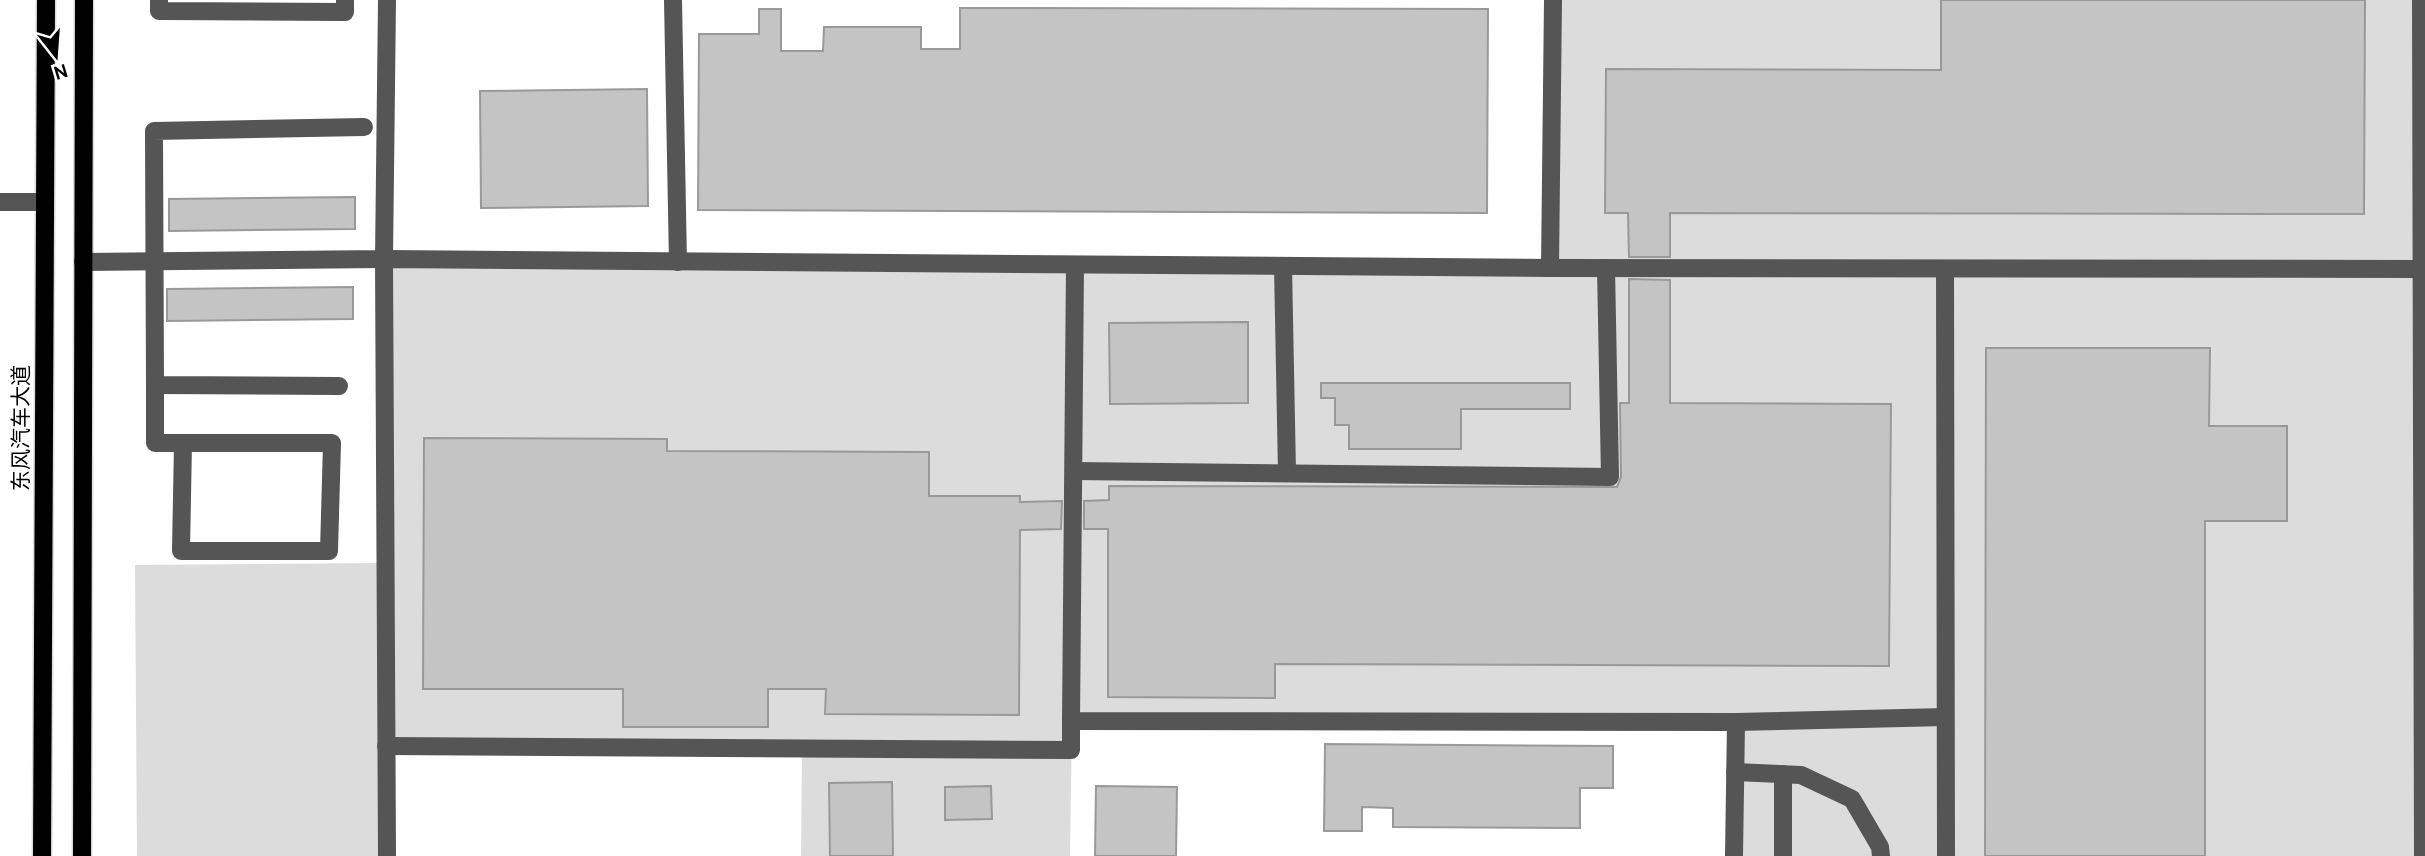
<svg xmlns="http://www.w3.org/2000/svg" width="2425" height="856" font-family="Cabin,'Noto Sans SC',sans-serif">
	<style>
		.green { fill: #dcdcdc }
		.building { fill: #c4c4c4; stroke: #999; stroke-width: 2 }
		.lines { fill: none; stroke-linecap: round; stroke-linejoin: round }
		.major-casing { stroke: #dbdbdb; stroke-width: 21 }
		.minor { stroke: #555; stroke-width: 18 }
		.major { stroke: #000; stroke-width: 18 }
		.labels { text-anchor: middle; stroke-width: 5; stroke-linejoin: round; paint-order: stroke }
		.street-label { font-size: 21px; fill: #000; stroke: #fff }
	</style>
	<rect width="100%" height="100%" fill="#fff"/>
	<polygon class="green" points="1553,0 2421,0 2423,856 1734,856 1736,723 1072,721 1070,856 801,856 802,749 387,746 387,856 137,856 135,565 385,563 384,259 1549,268"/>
	<g class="building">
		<polygon points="1941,0 2365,0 2364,214 1670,213 1670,257 1629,257 1628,213 1605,213 1606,69 1941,70"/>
		<polygon points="960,8 1488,9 1487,213 698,210 699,34 759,34 759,9 781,9 781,51 823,51 824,27 921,27 921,49 960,49"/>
		<polygon points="647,89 648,206 481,208 480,91"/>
		<polygon points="355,197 355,229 169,231 169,199"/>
		<polygon points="1629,279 1670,280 1670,403 1891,404 1889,666 1275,664 1275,698 1108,697 1108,529 1084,529 1084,501 1109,500 1109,486 1617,487 1621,477 1620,403 1629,403"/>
		<polygon points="353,287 353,319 167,321 167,289"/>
		<polygon points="1248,322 1248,403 1110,404 1109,323"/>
		<polygon points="1986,348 2210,348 2209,426 2287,426 2287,521 2205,521 2205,856 1985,856"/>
		<polygon points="1321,383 1570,383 1570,409 1461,409 1461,449 1349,449 1349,425 1335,425 1335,398 1321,398"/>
		<polygon points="424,438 667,439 667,451 929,452 929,496 1020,496 1020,502 1062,501 1061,529 1020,530 1019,715 825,714 826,689 768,689 768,727 623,727 623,689 423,689"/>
		<polygon points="1325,744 1613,746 1613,788 1580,788 1580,828 1393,827 1393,808 1362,807 1362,831 1324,831"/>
		<polygon points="892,782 893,856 830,856 829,783"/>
		<polygon points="991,786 992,819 945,820 945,787"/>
		<polygon points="1096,786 1177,787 1176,856 1095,856"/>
	</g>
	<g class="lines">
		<defs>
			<g id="major">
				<polyline points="42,856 46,0"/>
				<polyline points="82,856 84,0"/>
			</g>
		</defs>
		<use href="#major" class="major-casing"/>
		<g class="minor">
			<polyline points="159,0 159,11 345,12 345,0"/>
			<polyline points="673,0 678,262"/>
			<polyline points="2421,0 2423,856"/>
			<polyline points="0,202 45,202"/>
			<polyline points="83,262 384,259 387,0"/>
			<polyline points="1075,265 1071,721 1736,722 1734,856"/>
			<polyline points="1283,266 1287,473"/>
			<polyline points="1550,268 2425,269"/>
			<polyline points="1945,269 1946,856"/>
			<polyline points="155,385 155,443 332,443 329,551 181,551 183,443"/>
			<polyline points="339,386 155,385 154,131 364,127"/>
			<polyline points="1074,471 1610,477 1606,268"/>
			<polyline points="1736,722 1945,717"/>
			<polyline points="386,746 1071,750 1071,721"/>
			<polyline points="1735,772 1801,775 1852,799 1880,847 1881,856"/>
			<polyline points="1783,774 1783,856"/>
			<polyline points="387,856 384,259 1550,268 1553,0"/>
		</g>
		<use href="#major" class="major"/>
	</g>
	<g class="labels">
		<g class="street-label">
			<text transform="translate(21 428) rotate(-90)" y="7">东风汽车大道</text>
		</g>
	</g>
	<g transform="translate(56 56) rotate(163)" stroke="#ffffff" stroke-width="5" paint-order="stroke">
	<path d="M0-5L12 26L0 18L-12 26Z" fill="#000000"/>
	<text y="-10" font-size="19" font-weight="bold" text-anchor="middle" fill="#000000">N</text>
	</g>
</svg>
